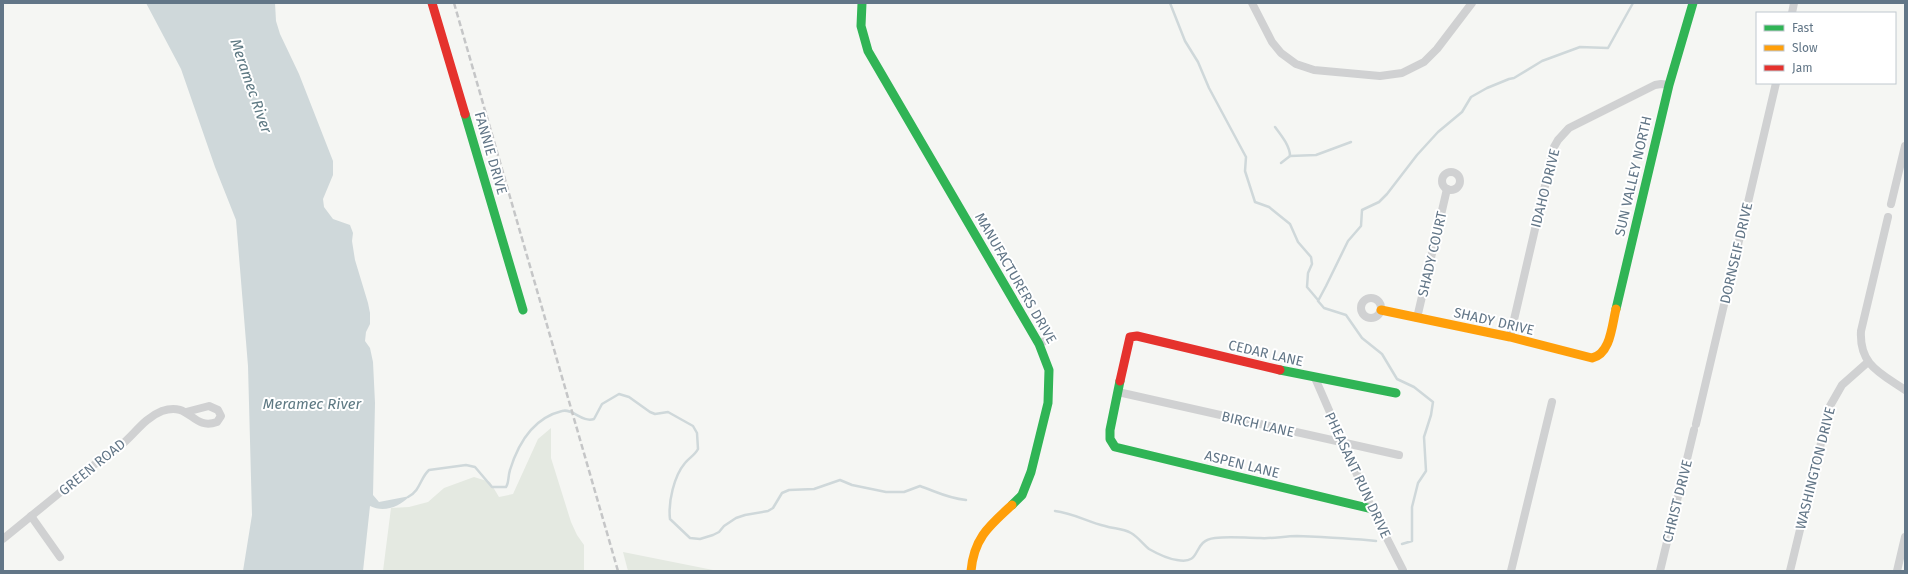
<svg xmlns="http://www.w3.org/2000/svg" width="1908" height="574" font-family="'Fira Sans',sans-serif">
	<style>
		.green { fill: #e4e9e1 }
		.water { fill: #cfd8da }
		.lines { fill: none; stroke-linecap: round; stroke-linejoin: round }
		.stream { stroke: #cfd8da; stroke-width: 2.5 }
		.street { stroke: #d0d1d2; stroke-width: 8 }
		.fast { stroke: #30b455; stroke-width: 9 }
		.slow { stroke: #ff9f0a; stroke-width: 9 }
		.jam { stroke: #e5322d; stroke-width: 9 }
		.rail { stroke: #c5c6c7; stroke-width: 2.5; stroke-dasharray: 6 3; stroke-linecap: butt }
		.labels { text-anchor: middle; stroke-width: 4; stroke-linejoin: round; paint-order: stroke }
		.street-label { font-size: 14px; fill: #627687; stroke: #fff }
		.water-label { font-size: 15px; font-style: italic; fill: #5e7983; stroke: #fff }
	</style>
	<rect width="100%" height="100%" fill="#f5f6f3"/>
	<g class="green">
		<polygon points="551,428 551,458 571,522 577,535 584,545 584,571 383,571 391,508 409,507 428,502 444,488 474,477 490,482 499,497 513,494 538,439"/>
		<polygon points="623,552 718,571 628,571"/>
	</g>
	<path class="water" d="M146,3H275L276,21L280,34L299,74L333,161V175L323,199L324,207L333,219L350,225L353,233L352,241L355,260L368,303L370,313V324L366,332L365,341L370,348L373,362L375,403L373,495L379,502L410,496C399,507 384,513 370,506L363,571H243L252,515L248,366L236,220L215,167L181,69Z"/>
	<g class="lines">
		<g class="stream">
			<polyline points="1170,3 1185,41 1198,62 1209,88 1246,157 1245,171 1255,202 1269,207 1290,224 1298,242 1311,257 1312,264 1308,273 1307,287 1318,300"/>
			<path d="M1275,127C1281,135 1290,146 1290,156"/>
			<polyline points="1281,163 1290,156 1316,155 1351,142"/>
			<path d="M408,497C421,490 420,478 429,470L466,465L475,467L492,487H506C509,483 508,476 510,470C518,444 533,418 562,411C573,408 582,423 594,419L602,404L619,394L629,397L650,412L655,414L668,412L693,426L697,433L698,449C695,455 689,458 685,463C674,476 668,502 670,519L690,538L700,539L713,535L719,532L724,526L736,518L745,515L768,511L773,508L782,493L789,490L814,489L840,480L852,485L886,492H904L920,486C937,492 947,498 966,500"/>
			<path d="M1055,511C1073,513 1088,522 1105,526C1114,529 1122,528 1131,533C1138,537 1143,544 1149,549C1156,553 1169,559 1177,560C1204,565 1190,541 1215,538C1230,536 1245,538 1260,538C1272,539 1284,536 1297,536C1323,537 1349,538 1376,541"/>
			<polyline points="1402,544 1412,541 1412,507 1418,483 1426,471 1424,437 1431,415 1433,402 1414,387 1397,379 1382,354 1362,338 1346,315 1324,308 1318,301 1326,286 1348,241 1361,226 1362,210 1379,202 1387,194 1417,155 1438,132 1462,112 1471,97 1487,88 1509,79 1514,78 1542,61 1580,47 1608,48 1633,3"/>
		</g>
		<g class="street">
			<polyline points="1252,3 1272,42 1281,53 1296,64 1314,70 1380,76 1402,73 1424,62 1437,49 1472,3"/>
			<polyline points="1792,13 1794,3"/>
			<circle cx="1451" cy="181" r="9"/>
			<polyline points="1891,204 1905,146"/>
			<path d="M1888,217L1861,331C1859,365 1880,373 1905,390"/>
			<circle cx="1371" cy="308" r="10"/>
			<polyline points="1417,318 1447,189"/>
			<polyline points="1510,337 1554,147 1558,140 1569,128 1655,85 1661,84 1669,85"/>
			<polyline points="1039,344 1048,339"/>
			<polyline points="1315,378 1372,509 1403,570"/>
			<polyline points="1118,392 1399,455"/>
			<polyline points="1696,424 1776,83"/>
			<polyline points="31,516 60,557"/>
			<path d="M3,539C34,514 64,489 95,464C103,458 112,453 120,446C134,435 144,418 162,411C191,401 192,431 217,422L221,416L218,410L209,406L186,412"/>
			<polyline points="1511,571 1552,402"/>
			<polyline points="1660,571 1694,430"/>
			<polyline points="1790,571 1830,406 1842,385 1868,362"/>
			<polyline points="1897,571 1905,537"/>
		</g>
		<g class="fast">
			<polyline points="862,3 861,26 868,51 1039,344 1049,370 1048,403 1031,472 1022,495 1012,505"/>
			<polyline points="465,114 523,310"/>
			<polyline points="1616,309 1669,85 1693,3"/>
			<polyline points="1280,370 1396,393"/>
			<polyline points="1120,381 1110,430 1110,439 1115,447 1372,509"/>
		</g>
		<g class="slow">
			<path d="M1381,310L1510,337L1592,358C1611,354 1612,324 1616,309"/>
			<path d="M971,571C974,538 989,526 1012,505"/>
		</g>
		<g class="jam">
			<polyline points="432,3 465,114"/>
			<polyline points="1120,381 1130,337 1137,336 1280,370"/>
		</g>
		<polyline class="rail" points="454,3 618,571"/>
	</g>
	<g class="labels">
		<g class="street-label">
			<text transform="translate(491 153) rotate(74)" y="5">FANNIE DRIVE</text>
			<text transform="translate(1633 176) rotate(-77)" y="5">SUN VALLEY NORTH</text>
			<text transform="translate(1545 188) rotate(-76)" y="5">IDAHO DRIVE</text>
			<text transform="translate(1736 253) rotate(-77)" y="5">DORNSEIF DRIVE</text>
			<text transform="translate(1432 254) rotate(-77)" y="5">SHADY COURT</text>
			<text transform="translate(1016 278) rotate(60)" y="5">MANUFACTURERS DRIVE</text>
			<text transform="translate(1494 321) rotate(13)" y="5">SHADY DRIVE</text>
			<text transform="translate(1266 353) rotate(13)" y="5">CEDAR LANE</text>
			<text transform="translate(1258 424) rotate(13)" y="5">BIRCH LANE</text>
			<text transform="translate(1242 464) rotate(14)" y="5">ASPEN LANE</text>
			<text transform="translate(92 467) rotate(-39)" y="5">GREEN ROAD</text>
			<text transform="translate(1815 468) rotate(-76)" y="5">WASHINGTON DRIVE</text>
			<text transform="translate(1358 475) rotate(65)" y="5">PHEASANT RUN DRIVE</text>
			<text transform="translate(1677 501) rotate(-76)" y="5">CHRIST DRIVE</text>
		</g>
		<g class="water-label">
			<text transform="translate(251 86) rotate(71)" y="5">Meramec River</text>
			<text x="312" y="409">Meramec River</text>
		</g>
	</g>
	<rect width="1908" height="574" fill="none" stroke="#627687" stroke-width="8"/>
	<rect x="1756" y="12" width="140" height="72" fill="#ffffff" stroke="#c0c8cf"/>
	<rect x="1764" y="25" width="20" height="6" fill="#30b455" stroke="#c0c8cf"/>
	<text x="1792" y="32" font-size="12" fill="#627687">Fast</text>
	<rect x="1764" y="45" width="20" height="6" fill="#ff9f0a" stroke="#c0c8cf"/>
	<text x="1792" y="52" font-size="12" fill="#627687">Slow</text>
	<rect x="1764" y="65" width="20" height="6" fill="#e5322d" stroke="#c0c8cf"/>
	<text x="1792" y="72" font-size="12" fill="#627687">Jam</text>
</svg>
